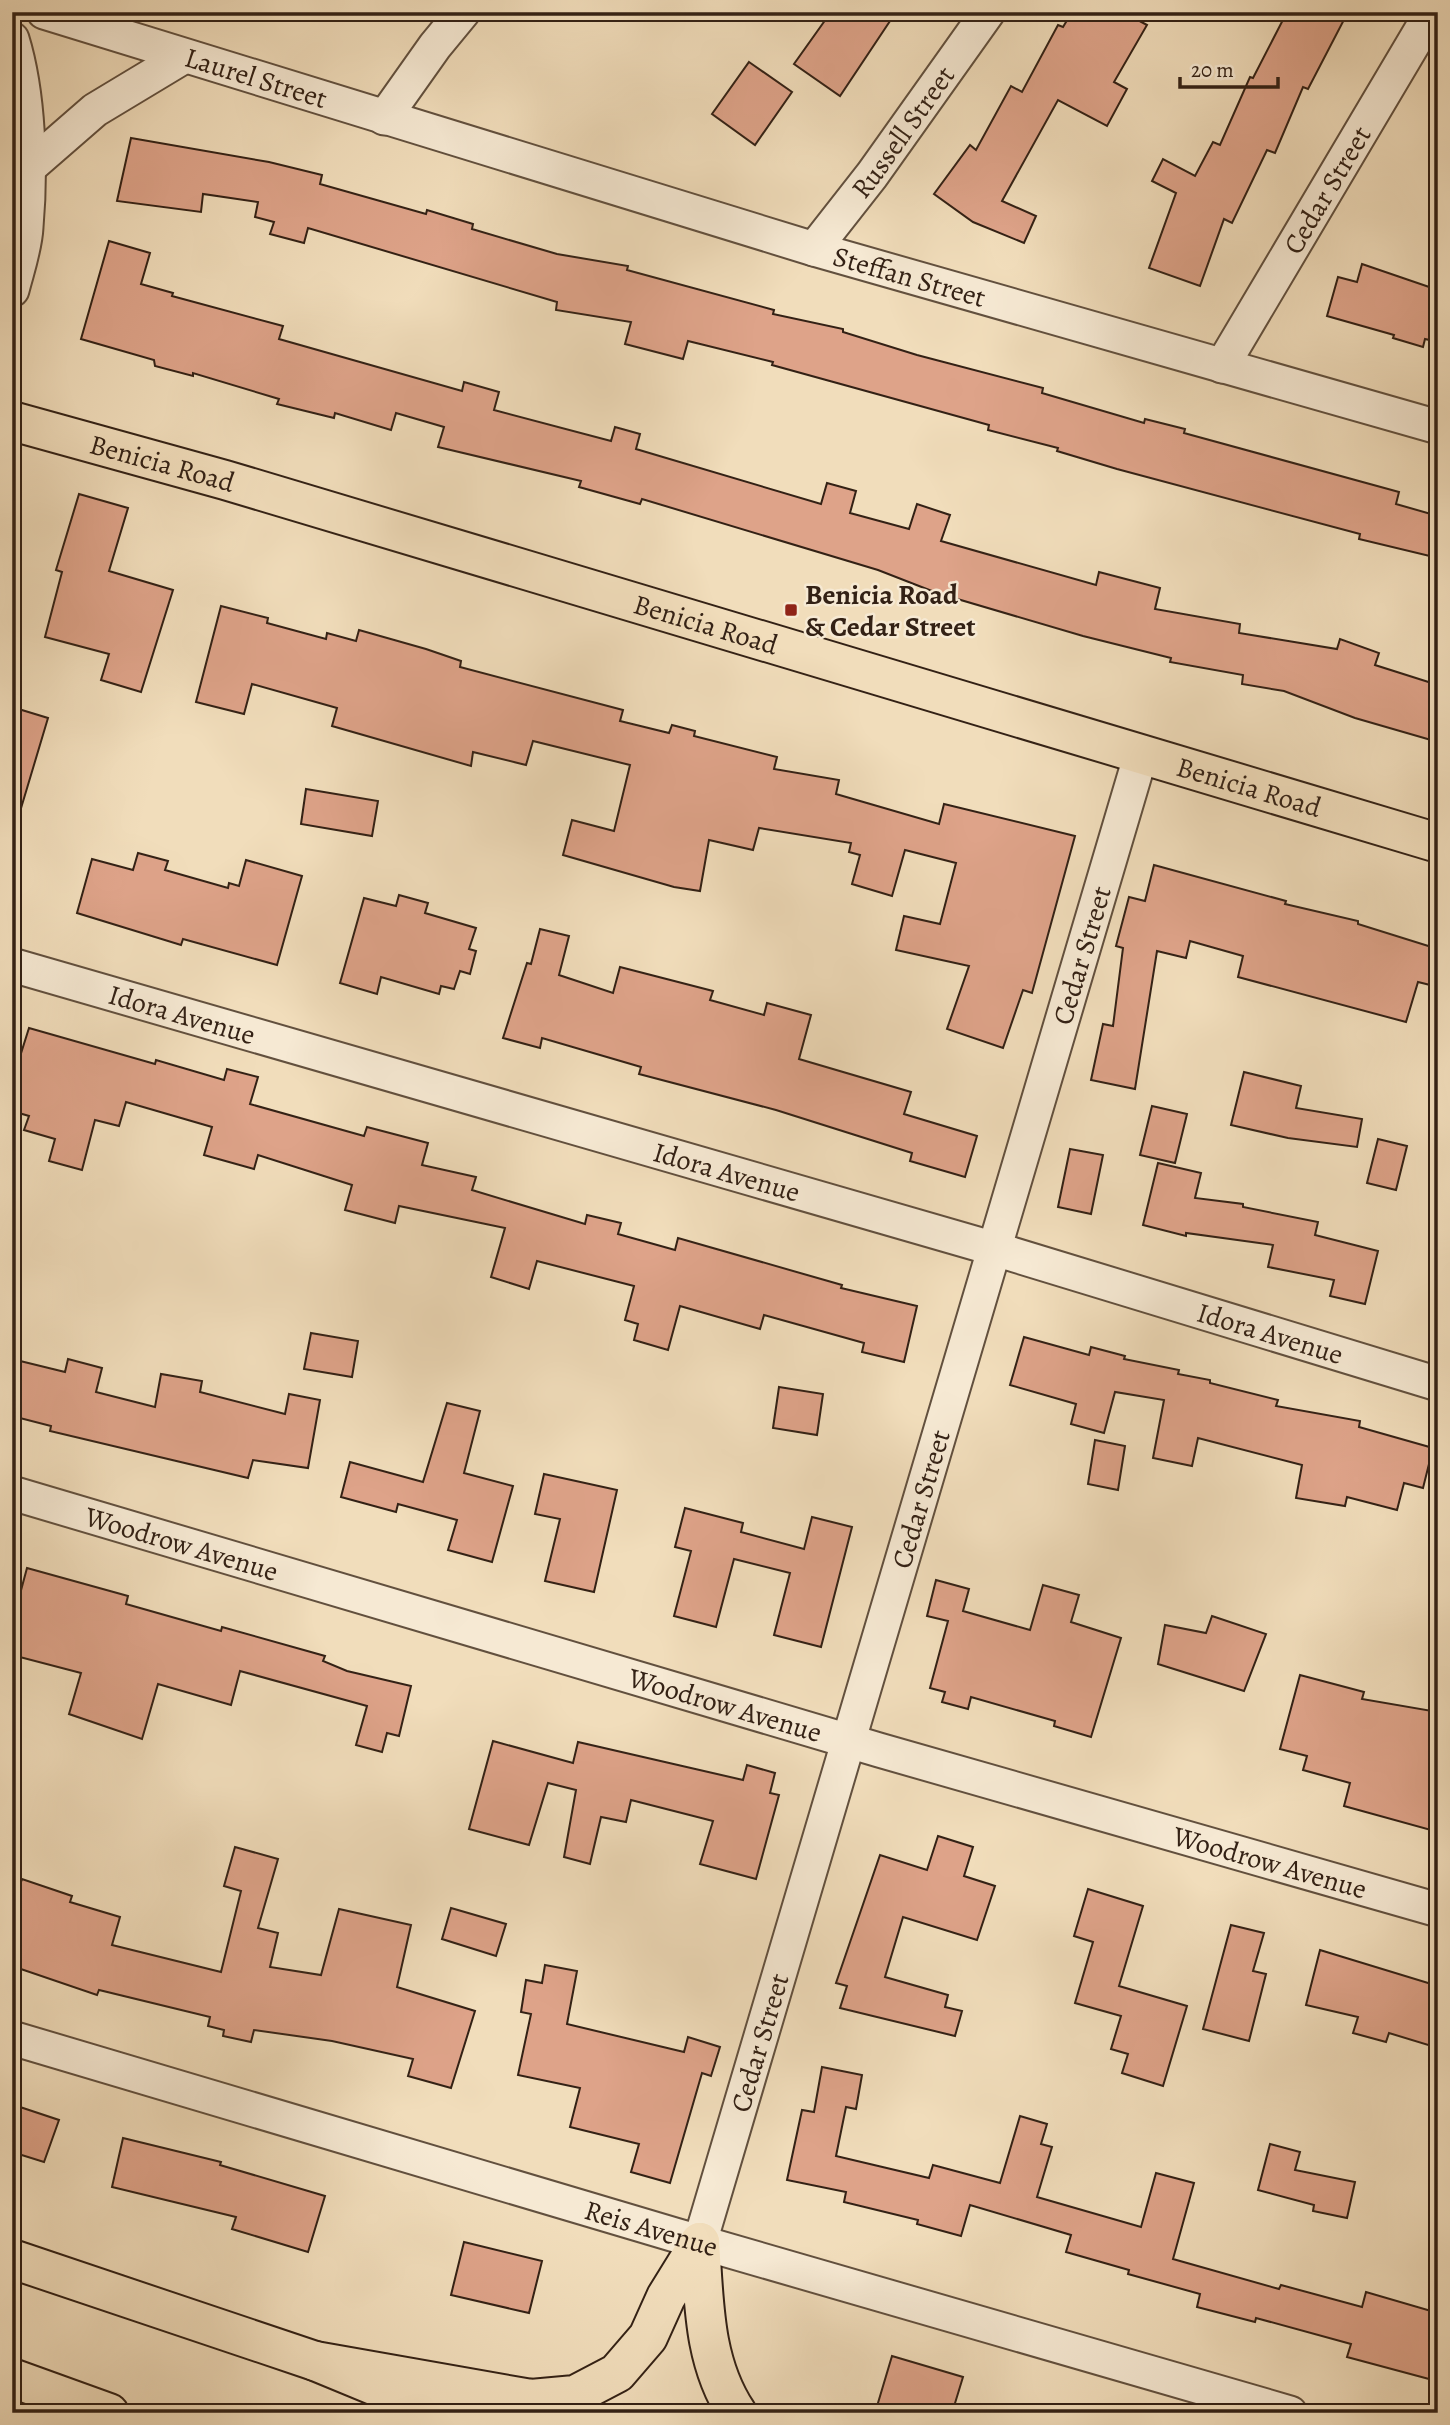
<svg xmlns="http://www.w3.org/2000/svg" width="1450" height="2425" font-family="Alegreya,serif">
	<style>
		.building { fill: #dea389; stroke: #332115; stroke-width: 2 }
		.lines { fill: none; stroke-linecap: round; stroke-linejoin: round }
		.minor-casing { stroke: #62503e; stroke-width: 37 }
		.major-casing { stroke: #332115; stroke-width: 42 }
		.highway-casing { stroke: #332115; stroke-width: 42 }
		.minor { stroke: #f6e9d3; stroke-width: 33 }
		.major { stroke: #f1ddbb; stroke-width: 38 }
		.highway { stroke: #f1ddbb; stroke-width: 38 }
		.poi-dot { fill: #8f2418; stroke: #f6e9d3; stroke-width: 2.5 }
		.labels { text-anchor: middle; stroke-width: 5; stroke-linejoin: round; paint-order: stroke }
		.street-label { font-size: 28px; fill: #332115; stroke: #f6e9d3 }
		.poi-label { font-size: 28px; font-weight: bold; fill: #332115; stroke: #f6e9d3; text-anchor: start }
	</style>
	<rect width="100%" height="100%" fill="#f1ddbb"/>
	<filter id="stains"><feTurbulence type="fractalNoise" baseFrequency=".00286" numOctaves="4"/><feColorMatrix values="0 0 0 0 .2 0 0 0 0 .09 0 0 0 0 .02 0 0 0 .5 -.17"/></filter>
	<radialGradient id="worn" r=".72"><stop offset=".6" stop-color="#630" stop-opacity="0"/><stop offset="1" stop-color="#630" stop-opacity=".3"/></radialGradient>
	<g class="building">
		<polygon points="831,12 896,12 840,96 794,64"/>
		<polygon points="1072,12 1123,12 1147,25 1114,82 1127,89 1107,126 1058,100 1002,201 1036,216 1024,243 973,222 934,194 970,145 976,150 1011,86 1022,92 1058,25 1063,27"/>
		<polygon points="1287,12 1348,12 1308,89 1303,87 1275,153 1267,150 1232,223 1224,219 1200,286 1149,268 1176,193 1152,181 1163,159 1195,176 1213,142 1220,145 1250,77 1253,78"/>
		<polygon points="749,62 792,92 755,145 712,114"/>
		<polygon points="131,138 269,162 322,175 320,184 426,214 427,210 473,224 472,229 557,254 628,266 627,270 774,310 773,314 843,329 843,332 917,355 1043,388 1042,393 1144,423 1145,419 1185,429 1184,433 1399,492 1396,504 1438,516 1438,558 1359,539 1360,534 1117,469 1057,451 1058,448 988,430 989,425 772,365 773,362 688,341 683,359 625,344 631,322 556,310 557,302 308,228 304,243 270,234 274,222 255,217 258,202 203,194 201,212 117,201"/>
		<polygon points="109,241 150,253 141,284 173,293 172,296 283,326 279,339 462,391 464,382 499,392 494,410 611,441 615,427 640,434 636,449 821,504 827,483 856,491 850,513 909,529 917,504 950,515 941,541 1096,585 1099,572 1160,588 1155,609 1240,624 1239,633 1337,649 1340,639 1379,653 1375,665 1438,685 1438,719 1431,740 1355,718 1284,691 1242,684 1243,675 1170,662 1171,658 1083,636 937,593 878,570 642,499 640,504 579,487 581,481 438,447 444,427 396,413 391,430 335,413 334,418 277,404 279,399 193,373 193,376 155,366 154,360 81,339"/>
		<polygon points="1362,264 1438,290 1438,342 1425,339 1423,347 1393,338 1394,335 1327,316 1338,277 1357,282"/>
		<polygon points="79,494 128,508 109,571 173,590 141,692 101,680 109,654 45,637 62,572 56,570"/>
		<polygon points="221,606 268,618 267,623 326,639 327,633 356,641 359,630 426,649 461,661 460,667 623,710 620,721 669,733 672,725 695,731 694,736 777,757 774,769 839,780 836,794 939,824 944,804 1075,836 1032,993 1023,990 1003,1048 947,1029 969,966 896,950 904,916 940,924 956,863 905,850 892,896 852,884 860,855 849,852 851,843 759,828 753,850 709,840 700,891 674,887 563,855 572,820 614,831 630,765 533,741 526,765 473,752 471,766 332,726 337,708 252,684 244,714 196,702"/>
		<polygon points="12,707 48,718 19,815 12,814"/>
		<polygon points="306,789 378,801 372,836 301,824"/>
		<polygon points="138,853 168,861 165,870 228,888 229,883 239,886 246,860 302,876 277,965 183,939 181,945 77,913 92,859 133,870"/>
		<polygon points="1154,865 1286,901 1285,904 1358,921 1358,924 1438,949 1438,987 1418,982 1406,1022 1238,977 1243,956 1190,941 1186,958 1157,951 1135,1089 1091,1080 1103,1024 1113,1026 1123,948 1116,946 1129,897 1145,901"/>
		<polygon points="399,895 428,903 425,913 476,928 469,949 476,951 470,974 460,971 454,989 441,986 439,994 381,977 377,994 340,983 364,898 396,906"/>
		<polygon points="540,929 569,936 559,975 613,993 620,967 713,991 710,1000 764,1015 767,1003 811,1015 799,1059 911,1092 904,1114 977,1136 965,1177 910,1161 912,1153 776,1110 639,1074 641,1067 542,1038 540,1048 503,1038 527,963 531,964"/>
		<polygon points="29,1028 155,1064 156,1060 224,1080 227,1069 258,1077 250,1104 364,1136 367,1127 428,1143 422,1165 476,1177 472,1190 585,1224 587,1215 621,1223 618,1234 675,1250 678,1238 842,1285 841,1288 917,1306 904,1362 862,1352 864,1343 764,1315 760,1329 680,1306 668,1350 634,1340 638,1324 625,1320 634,1286 537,1261 529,1289 491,1277 505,1228 399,1206 395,1223 345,1210 352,1185 258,1155 254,1169 204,1155 212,1127 126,1102 119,1126 95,1120 82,1170 49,1161 55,1139 24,1130 29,1116 12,1111 12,1082"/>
		<polygon points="1244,1072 1301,1086 1296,1108 1362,1119 1357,1147 1288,1138 1231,1125"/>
		<polygon points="1152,1106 1187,1114 1175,1163 1140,1155"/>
		<polygon points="1378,1139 1407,1146 1396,1190 1367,1183"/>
		<polygon points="1070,1149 1103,1155 1091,1214 1058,1207"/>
		<polygon points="1158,1163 1201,1173 1195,1198 1243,1204 1243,1207 1318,1222 1315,1235 1378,1251 1365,1304 1330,1296 1334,1280 1268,1267 1273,1245 1186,1233 1186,1236 1143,1225"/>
		<polygon points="311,1333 358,1341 352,1377 304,1369"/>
		<polygon points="1024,1337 1089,1355 1091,1347 1125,1356 1124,1359 1179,1370 1178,1374 1210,1380 1210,1383 1278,1400 1276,1406 1360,1421 1359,1427 1433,1448 1423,1488 1404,1483 1397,1510 1347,1497 1345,1506 1296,1498 1302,1465 1198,1438 1192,1466 1153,1458 1164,1400 1115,1392 1104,1433 1071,1424 1076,1404 1010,1385"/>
		<polygon points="12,1359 65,1372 68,1359 102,1368 96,1392 155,1407 161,1374 202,1381 200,1392 285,1414 289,1394 320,1400 308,1468 253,1460 248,1478 50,1431 51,1426 12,1416"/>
		<polygon points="779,1387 823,1394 817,1435 773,1428"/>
		<polygon points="447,1403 480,1411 464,1473 513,1486 492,1562 448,1550 457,1520 398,1504 396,1512 341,1497 350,1462 423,1482"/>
		<polygon points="1095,1440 1125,1446 1118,1490 1088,1484"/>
		<polygon points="544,1474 617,1490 594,1592 545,1581 560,1519 535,1514"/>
		<polygon points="685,1508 743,1523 741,1532 804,1549 812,1517 852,1527 821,1647 774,1635 790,1573 734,1559 716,1627 674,1616 691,1551 675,1547"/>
		<polygon points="27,1568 128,1596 126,1604 221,1631 222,1627 325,1656 323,1661 347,1671 411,1686 399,1736 387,1733 382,1752 356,1745 367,1706 240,1671 231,1705 158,1684 142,1739 69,1714 81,1673 12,1655 12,1624"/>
		<polygon points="936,1580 969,1589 963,1611 1030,1630 1043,1585 1079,1595 1071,1622 1121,1638 1091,1737 1054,1726 1055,1721 971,1697 968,1709 942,1702 945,1692 930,1688 948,1621 927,1616"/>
		<polygon points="1212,1616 1266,1634 1244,1691 1158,1664 1165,1625 1206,1633"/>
		<polygon points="1300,1675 1364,1692 1362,1699 1438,1712 1438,1832 1344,1806 1350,1783 1303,1770 1307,1756 1280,1749"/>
		<polygon points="493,1741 573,1763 578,1742 743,1780 747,1765 775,1773 770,1793 779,1795 756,1879 700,1864 713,1821 631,1800 626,1822 601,1817 590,1864 564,1857 576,1790 548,1783 529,1845 469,1829"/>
		<polygon points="938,1836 973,1847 964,1876 995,1886 977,1940 903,1917 885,1977 948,1995 945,2007 962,2011 955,2036 840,2008 847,1986 836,1983 880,1855 927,1870"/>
		<polygon points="235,1847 278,1859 258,1928 278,1933 270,1967 321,1975 339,1909 411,1925 397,1987 475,2011 451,2088 408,2076 413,2059 332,2041 254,2030 251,2042 223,2036 224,2030 208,2026 210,2017 99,1990 97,1995 12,1966 12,1909 22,1879 72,1896 70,1902 120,1917 112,1945 221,1972 241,1891 224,1886"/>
		<polygon points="1088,1889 1143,1906 1119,1986 1187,2006 1163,2086 1122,2073 1128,2054 1111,2049 1121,2016 1075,2003 1093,1942 1074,1936"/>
		<polygon points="451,1908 506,1924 496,1956 442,1939"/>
		<polygon points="1231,1925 1264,1933 1253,1971 1266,1974 1249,2041 1203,2029"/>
		<polygon points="1320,1950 1438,1986 1438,2048 1389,2033 1386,2042 1353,2033 1358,2017 1306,2005"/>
		<polygon points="545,1965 577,1971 567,2024 684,2052 688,2037 720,2047 711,2076 702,2073 670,2183 631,2172 639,2144 570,2127 580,2088 518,2075 531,2014 521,2012 526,1980 542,1983"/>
		<polygon points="822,2067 862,2075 856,2109 846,2107 836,2156 929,2178 933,2165 1000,2183 1020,2116 1047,2124 1041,2144 1052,2147 1037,2197 1141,2227 1156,2173 1194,2183 1173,2259 1279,2289 1281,2285 1362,2307 1366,2292 1438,2313 1438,2346 1429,2379 1347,2357 1351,2344 1256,2318 1255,2322 1197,2307 1200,2294 1128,2274 1129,2270 1066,2252 1071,2235 970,2205 961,2236 917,2224 918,2220 844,2202 846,2192 787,2180 802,2110 814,2112"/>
		<polygon points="20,2107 59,2120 44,2162 12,2152 12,2130"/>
		<polygon points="123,2138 221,2162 220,2165 325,2196 308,2252 232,2229 236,2217 112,2187"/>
		<polygon points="1270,2144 1300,2152 1295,2170 1355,2182 1347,2218 1313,2211 1314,2205 1258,2190"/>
		<polygon points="464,2242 542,2261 529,2313 451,2295"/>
		<polygon points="892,2356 963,2377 952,2413 875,2413"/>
	</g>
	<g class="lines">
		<defs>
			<g id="minor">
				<path id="s1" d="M44,12L814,249L1438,427"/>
				<path d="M12,39C29,94 31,170 26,227C25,248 17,270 12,290"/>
				<polyline points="384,118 435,46 463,12"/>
				<polyline points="26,170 95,110 183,57"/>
				<path id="s2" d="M814,249L872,175L988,12"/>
				<path id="s3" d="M1222,366L1432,12"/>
				<path id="s4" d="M12,965L995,1249L1438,1384"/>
				<path id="s5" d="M12,1493L879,1750L1438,1910"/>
				<path id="s6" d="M12,2038L675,2235L1290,2413"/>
				<path id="s7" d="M700,2242L1141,754"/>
			</g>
			<g id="major">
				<path id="s8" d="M12,421L225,480L1438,843"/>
			</g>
			<g id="highway">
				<path d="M700,2242C704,2301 703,2362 737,2413"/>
				<polyline points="12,2259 315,2361 441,2413"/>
				<polyline points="315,2361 531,2399 575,2395 617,2373 648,2337 666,2297 700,2242"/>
				<polyline points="12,2378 109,2413"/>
			</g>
		</defs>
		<use href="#minor" class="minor-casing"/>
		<use href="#major" class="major-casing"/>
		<use href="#highway" class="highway-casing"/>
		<use href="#minor" class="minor"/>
		<use href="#major" class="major"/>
		<use href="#highway" class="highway"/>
	</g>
	<rect class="poi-dot" x="784" y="603" width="14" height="14" rx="3.5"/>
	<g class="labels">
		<g class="street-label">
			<text dy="10" stroke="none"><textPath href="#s1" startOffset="222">Laurel Street</textPath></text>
			<text dy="10" stroke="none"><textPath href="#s2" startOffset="147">Russell Street</textPath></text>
			<text dy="10" stroke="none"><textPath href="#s3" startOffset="205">Cedar Street</textPath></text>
			<text dy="10" stroke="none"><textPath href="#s1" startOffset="905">Steffan Street</textPath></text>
			<text dy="10" stroke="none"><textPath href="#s8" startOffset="156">Benicia Road</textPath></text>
			<text dy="10" stroke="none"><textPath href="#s8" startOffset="723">Benicia Road</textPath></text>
			<text dy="10" stroke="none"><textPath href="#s8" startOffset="1290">Benicia Road</textPath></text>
			<text dy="10" stroke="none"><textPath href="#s7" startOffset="1342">Cedar Street</textPath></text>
			<text dy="10" stroke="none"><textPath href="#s4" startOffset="177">Idora Avenue</textPath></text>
			<text dy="10" stroke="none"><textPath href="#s4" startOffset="744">Idora Avenue</textPath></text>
			<text dy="10" stroke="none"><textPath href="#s4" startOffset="1311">Idora Avenue</textPath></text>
			<text dy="10" stroke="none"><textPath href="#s7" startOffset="775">Cedar Street</textPath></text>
			<text dy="10" stroke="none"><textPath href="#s5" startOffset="177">Woodrow Avenue</textPath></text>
			<text dy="10" stroke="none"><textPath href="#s5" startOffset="744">Woodrow Avenue</textPath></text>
			<text dy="10" stroke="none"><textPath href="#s5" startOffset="1311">Woodrow Avenue</textPath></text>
			<text dy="10" stroke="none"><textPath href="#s7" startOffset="208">Cedar Street</textPath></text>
			<text dy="10" stroke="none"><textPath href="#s6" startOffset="667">Reis Avenue</textPath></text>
		</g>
		<g class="poi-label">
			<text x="805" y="604">Benicia Road<tspan x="805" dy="32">&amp; Cedar Street</tspan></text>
		</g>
	</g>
	<rect width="1450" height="2425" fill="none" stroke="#f1ddbb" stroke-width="42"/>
	<rect x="14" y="14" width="1422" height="2397" fill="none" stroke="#332115" stroke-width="3.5"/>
	<rect x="21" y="21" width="1408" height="2383" fill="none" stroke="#332115" stroke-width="2"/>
	<path d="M1180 77v10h98v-10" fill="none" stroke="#332115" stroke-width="3.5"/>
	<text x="1191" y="77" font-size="21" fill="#332115" stroke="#f6e9d3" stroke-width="5" paint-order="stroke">20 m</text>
	<rect width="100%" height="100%" filter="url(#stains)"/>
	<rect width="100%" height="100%" fill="url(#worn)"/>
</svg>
